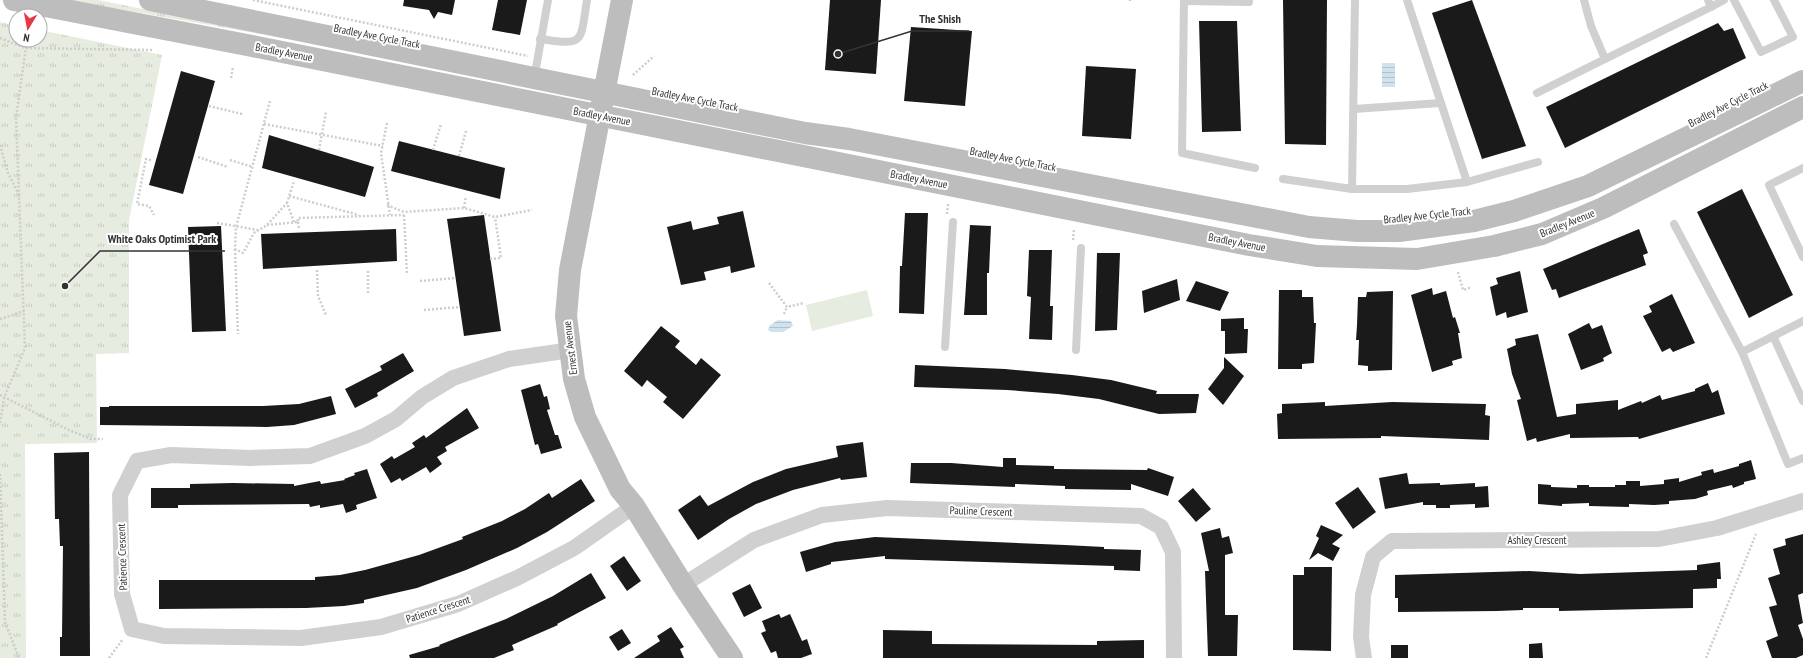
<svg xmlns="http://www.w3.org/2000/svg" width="1803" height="658" font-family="'PT Sans Narrow',sans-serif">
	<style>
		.grass { fill: url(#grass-tufts) }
		.garden { fill: #e6ecdf }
		.water { fill: url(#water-rules) }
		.building { fill: #1a1a1a }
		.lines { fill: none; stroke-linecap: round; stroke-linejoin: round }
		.path { stroke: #cdcdcd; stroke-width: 2.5; stroke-dasharray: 2 2; stroke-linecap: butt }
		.lane { stroke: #d0d0d0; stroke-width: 8 }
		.street { stroke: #d0d0d0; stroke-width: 16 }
		.secondary { stroke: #bdbdbd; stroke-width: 22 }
		.labels { text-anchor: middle; stroke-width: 4; stroke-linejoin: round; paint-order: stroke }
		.street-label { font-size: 11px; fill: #333; stroke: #fff }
		.leader { fill: none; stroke: #333; stroke-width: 1.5 }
		.callout-dot { fill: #333; stroke: #fff; stroke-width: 1.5 }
		.callout-label { font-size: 12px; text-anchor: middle; font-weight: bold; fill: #333; stroke: #fff; stroke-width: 4; stroke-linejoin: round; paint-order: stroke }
	</style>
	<defs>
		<pattern id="grass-tufts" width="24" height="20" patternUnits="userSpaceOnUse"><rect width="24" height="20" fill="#e6ecdf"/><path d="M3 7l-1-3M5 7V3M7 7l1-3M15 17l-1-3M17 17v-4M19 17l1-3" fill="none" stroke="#c6cbc0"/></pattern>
		<pattern id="water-rules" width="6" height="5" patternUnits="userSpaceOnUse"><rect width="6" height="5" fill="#cfe2ee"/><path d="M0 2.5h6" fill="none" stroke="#b2c2cd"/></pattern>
	</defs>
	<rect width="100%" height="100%" fill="#fff"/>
	<g class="grass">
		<polygon points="68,0 98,0 311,43"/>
		<polygon points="0,22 16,26 16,40 40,40 40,30 162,55 129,220 129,353 96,354 97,443 25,444 26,658 0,658"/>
	</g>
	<polygon class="garden" points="867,290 873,316 812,331 806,305"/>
	<g class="water">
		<rect x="1382" y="63" width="13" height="24"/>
		<polygon points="778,320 791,321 793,326 783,332 771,332 768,330 770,325"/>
	</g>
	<g class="building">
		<polygon points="404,0 455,0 452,15 438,12 434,19 429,10 403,6"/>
		<polygon points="498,0 527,0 520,35 492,30"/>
		<polygon points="830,0 881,0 876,74 825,70"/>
		<polygon points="1283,0 1327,0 1326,145 1285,144"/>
		<polygon points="1472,0 1526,146 1482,159 1432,13"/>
		<polygon points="1199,21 1237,21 1241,131 1202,132"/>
		<polygon points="1718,23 1724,31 1733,28 1746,58 1565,148 1546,107"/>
		<polygon points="911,27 972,31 965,106 904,101"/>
		<polygon points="1086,66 1136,69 1131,139 1082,136"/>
		<polygon points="181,71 215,81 183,194 149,185"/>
		<polygon points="269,135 374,167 365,197 262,168"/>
		<polygon points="399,141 505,168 500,199 391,171"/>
		<polygon points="1742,189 1793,295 1749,318 1697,212"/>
		<polygon points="743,211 755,267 731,273 730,266 704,272 706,280 681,285 667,227 691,221 693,230 719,224 717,217"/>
		<polygon points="905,213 928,213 924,314 899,313 900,266 902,266"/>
		<polygon points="484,215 501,331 464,336 447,219"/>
		<polygon points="970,225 991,226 989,273 987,273 987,315 964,315"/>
		<polygon points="221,226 226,331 192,332 188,227"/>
		<polygon points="396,229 397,261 263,269 261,234"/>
		<polygon points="1639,229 1648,253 1643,255 1646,265 1559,298 1556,289 1552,290 1543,269"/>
		<polygon points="1029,250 1052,250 1050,306 1053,306 1052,340 1029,339 1031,297 1027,296"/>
		<polygon points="1097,253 1120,253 1117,330 1095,331"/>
		<polygon points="1520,271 1528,312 1507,318 1506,312 1496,316 1490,287 1498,284 1496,278"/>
		<polygon points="1177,279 1180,300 1144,313 1142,291"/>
		<polygon points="1196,281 1229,292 1220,311 1186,301"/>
		<polygon points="1432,288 1433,295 1446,291 1453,318 1455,317 1460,333 1458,333 1462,358 1452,361 1453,365 1432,372 1411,295"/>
		<polygon points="1279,290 1302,290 1302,297 1313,297 1314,323 1316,323 1314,363 1302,364 1302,369 1278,369"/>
		<polygon points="1393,291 1392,370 1368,371 1368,366 1358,365 1359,340 1356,340 1357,325 1358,297 1366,297 1367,292"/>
		<polygon points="1672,294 1695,343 1673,352 1670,348 1662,352 1643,316 1652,312 1649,306"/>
		<polygon points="1244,318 1244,329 1248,329 1247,353 1225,354 1225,331 1221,331 1221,319"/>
		<polygon points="1589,323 1592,329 1602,325 1612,353 1603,358 1604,361 1581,370 1568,334"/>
		<polygon points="661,326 680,341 675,347 696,365 701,358 721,375 683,419 663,402 667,397 647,380 642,387 624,371"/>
		<polygon points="1538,334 1557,417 1576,414 1576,404 1618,400 1618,410 1641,401 1642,403 1660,395 1662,400 1695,391 1695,389 1708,383 1712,393 1718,390 1725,414 1639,439 1638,437 1570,438 1570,434 1537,442 1536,438 1527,441 1517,400 1521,399 1512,374 1507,349 1516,345 1515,339"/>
		<polygon points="403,353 414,371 377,393 378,396 355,408 345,389 382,370 380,366"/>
		<polygon points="1224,357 1244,376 1223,405 1208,389 1224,368"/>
		<polygon points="915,365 1005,369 1072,375 1111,380 1157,391 1156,394 1199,394 1196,413 1159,414 1099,399 1058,394 1007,390 914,387"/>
		<polygon points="540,384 544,397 547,396 550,409 547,410 555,435 558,435 562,448 541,454 538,444 535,445 521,390"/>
		<polygon points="331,396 336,414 294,425 267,427 100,425 100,407 109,407 109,406 263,406 299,404"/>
		<polygon points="1325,402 1325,406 1392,402 1486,404 1485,415 1490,416 1489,440 1381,436 1381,438 1278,439 1277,414 1282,413 1282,404"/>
		<polygon points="467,408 479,428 445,447 447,451 437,457 442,464 430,473 426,467 402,481 400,478 391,483 380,464 392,456 394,459 415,447 412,443 424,435 426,438"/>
		<polygon points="863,442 867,477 841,480 840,478 793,490 756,504 729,519 698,540 678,510 700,495 708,506 753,482 786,469 838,457 836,446"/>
		<polygon points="89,452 90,656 60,656 60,637 62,637 63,546 60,546 59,519 55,519 54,453"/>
		<polygon points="1003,458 1016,458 1016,465 1054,466 1054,469 1147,470 1148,468 1174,477 1168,496 1131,484 1131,490 1065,489 1065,486 1015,484 1015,487 910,483 911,463 951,463 1003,467"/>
		<polygon points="1751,460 1756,479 1744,482 1744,484 1733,488 1732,485 1707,491 1708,495 1695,499 1669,501 1669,504 1654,505 1629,504 1629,507 1589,506 1589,503 1562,504 1562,506 1538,504 1538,484 1551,485 1551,487 1577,488 1577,485 1589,485 1589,487 1615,487 1615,485 1626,485 1626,481 1640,481 1640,486 1664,484 1664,480 1679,478 1679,482 1702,475 1701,472 1713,469 1714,473 1739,466 1739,464"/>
		<polygon points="367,469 377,498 356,505 357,509 346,513 343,504 320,508 320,505 310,507 309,504 178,505 178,508 151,508 151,488 190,488 190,484 233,483 294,484 294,486 320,481 321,484 345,480 344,479 355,475 354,473"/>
		<polygon points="1407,473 1409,484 1440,483 1440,485 1475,483 1475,487 1488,486 1489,507 1475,508 1475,504 1450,505 1450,508 1436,508 1436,505 1423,505 1423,502 1385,509 1379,478"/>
		<polygon points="581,479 595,501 547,532 517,548 466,570 417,588 364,600 364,603 344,606 306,608 159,609 159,580 315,580 315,577 340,575 365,570 419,555 463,539 462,537 502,521 525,509 549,493 552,498"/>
		<polygon points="1358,487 1376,512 1353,529 1335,503"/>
		<polygon points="1193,488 1211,509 1196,522 1178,501"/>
		<polygon points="1321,525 1343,535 1332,544 1340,548 1333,561 1318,553 1309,560 1319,538 1316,536"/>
		<polygon points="1220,528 1222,538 1229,536 1233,553 1225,555 1225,615 1238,615 1237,656 1208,656 1205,571 1209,571 1201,533"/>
		<polygon points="1803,534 1803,593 1798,595 1803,623 1798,625 1803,639 1803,655 1796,658 1772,658 1766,641 1778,636 1769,607 1777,605 1768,578 1780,574 1773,549 1786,545 1785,539"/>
		<polygon points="875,537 1065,545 1104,547 1104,549 1141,550 1140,571 1114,570 1114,566 885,559 885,556 831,562 831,564 806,572 800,552 835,542"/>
		<polygon points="624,556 641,581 627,591 610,566"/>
		<polygon points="1720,562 1721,579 1717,579 1717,588 1693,589 1693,608 1559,611 1559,608 1523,608 1523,610 1497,611 1398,612 1398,598 1395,598 1395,575 1529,571 1580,574 1669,571 1697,570 1697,565"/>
		<polygon points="1304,567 1332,567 1331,651 1293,650 1293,575 1304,575"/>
		<polygon points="591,573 606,598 557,624 558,625 512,645 514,650 494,658 410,658 409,655 440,646 439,645 506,619 553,596"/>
		<polygon points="750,584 762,608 744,617 732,593"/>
		<polygon points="779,614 781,618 790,614 802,641 807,639 812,654 801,658 778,658 776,651 771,653 761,633 766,631 762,621"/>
		<polygon points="671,627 684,647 680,649 684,658 634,658 660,641 657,636"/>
		<polygon points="622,629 631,643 618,651 609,637"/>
		<polygon points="883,630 932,631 932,644 1097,645 1097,641 1144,640 1144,658 883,658"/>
		<polygon points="1542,643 1543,658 1529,658 1529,644"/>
		<rect x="1391" y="645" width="17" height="13"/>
	</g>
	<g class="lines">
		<g class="path">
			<polyline points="253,0 528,56"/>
			<polyline points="1130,1 1130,0"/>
			<polyline points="0,38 25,48 154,50"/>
			<polyline points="633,75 654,56"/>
			<polyline points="231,78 233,67"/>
			<polyline points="270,101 236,227 235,249 243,253 254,233 267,225 287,203"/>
			<polyline points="209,106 242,114"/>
			<polyline points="387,123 381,153 390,215"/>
			<polyline points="264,124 383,146"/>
			<polyline points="0,145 8,173 19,195"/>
			<polyline points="319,150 326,112"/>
			<polyline points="433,150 441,124"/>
			<polyline points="459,156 466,131"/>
			<polyline points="198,157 228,167"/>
			<polyline points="151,160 146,159 137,204 149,206 154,215"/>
			<polyline points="230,160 253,167"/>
			<polyline points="289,196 359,215"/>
			<polyline points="387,205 404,212 464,208 495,217 532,210"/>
			<polyline points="464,208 466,196"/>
			<polyline points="947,214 948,204"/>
			<polyline points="404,215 407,275"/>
			<polyline points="294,222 287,203 294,181"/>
			<polyline points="298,222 299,229"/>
			<polyline points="217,223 258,230"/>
			<polyline points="267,225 298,222 298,218 404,215"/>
			<polyline points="1073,240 1074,229"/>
			<polyline points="235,249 238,334"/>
			<polyline points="490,259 501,258 495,217"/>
			<polyline points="317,270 318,296 326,315"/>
			<polyline points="368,271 368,293"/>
			<polyline points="1458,272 1463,290 1472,287"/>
			<polyline points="420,281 456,278"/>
			<polyline points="769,283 787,307 804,303"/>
			<polyline points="424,310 460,307"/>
			<polyline points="784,314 787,307"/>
			<polyline points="0,319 24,311"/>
			<polyline points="0,395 69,430 91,439 103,439"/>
			<polyline points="0,423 4,398 25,348 16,118 27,40"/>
			<polyline points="0,474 5,622 19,658"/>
			<polyline points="109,658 123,639"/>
			<polyline points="1706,658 1756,534"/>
		</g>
		<g class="lane">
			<polyline points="1184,0 1182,153 1255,168"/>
			<polyline points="1355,0 1352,189 1407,189 1467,182 1407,0"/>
			<polyline points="1584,0 1591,26 1605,59 1711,7 1708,0"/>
			<polyline points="1734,0 1761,52 1793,37 1774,0"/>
			<polyline points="1184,1 1249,2"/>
			<polyline points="1711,7 1724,0"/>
			<path d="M540,39C586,46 580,42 587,0"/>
			<polyline points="536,68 548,0"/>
			<polyline points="1537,93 1605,59"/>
			<polyline points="1354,109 1440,103"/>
			<polyline points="1803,168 1769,185 1803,257"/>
			<polyline points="1283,179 1352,189"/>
			<polyline points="1467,182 1538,162"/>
			<polyline points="1674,224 1742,352 1788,464 1803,458"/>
			<polyline points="1773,336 1803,401"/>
			<polyline points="945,347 953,222"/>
			<polyline points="1076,350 1081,248"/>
			<polyline points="1742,352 1803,321"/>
		</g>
		<g class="street">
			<polyline points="571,350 509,359 453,378 422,397 396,419 365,436 310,456 250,458 171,455 137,461 120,495 122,594 132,629 164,636 301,638 381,627 458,604 517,578 574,548 634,506"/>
			<polyline points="683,585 754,540 822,515 887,508 1141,516 1161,527 1173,552 1174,658"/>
			<polyline points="1364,658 1361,637 1363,595 1373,557 1392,541 1659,539 1717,528 1803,501"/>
		</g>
		<g class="secondary">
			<polyline points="14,0 247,45 1249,245 1317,256 1417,259 1494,246 1542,234 1603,208 1803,107"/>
			<polyline points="150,0 805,133 849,139 1309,227 1357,231 1399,231 1474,221 1514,211 1588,186 1803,81"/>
			<polyline points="622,0 570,270 566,316 574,379 585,417 620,489 634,506 683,585 732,658"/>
		</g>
	</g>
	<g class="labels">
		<g class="street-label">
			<text transform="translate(377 36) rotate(11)" y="4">Bradley Ave Cycle Track</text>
			<text transform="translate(284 52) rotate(11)" y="4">Bradley Avenue</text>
			<text transform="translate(695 99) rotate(11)" y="4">Bradley Ave Cycle Track</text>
			<text transform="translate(1728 104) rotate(-27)" y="4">Bradley Ave Cycle Track</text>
			<text transform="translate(602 116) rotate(11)" y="4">Bradley Avenue</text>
			<text transform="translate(1013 159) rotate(11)" y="4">Bradley Ave Cycle Track</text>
			<text transform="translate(919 179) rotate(11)" y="4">Bradley Avenue</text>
			<text transform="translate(1427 215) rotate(-6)" y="4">Bradley Ave Cycle Track</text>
			<text transform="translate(1567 223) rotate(-22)" y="4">Bradley Avenue</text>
			<text transform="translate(1237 242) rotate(11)" y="4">Bradley Avenue</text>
			<text transform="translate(570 348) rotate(-97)" y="4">Ernest Avenue</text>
			<text transform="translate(981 511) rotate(2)" y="4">Pauline Crescent</text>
			<text x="1537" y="544">Ashley Crescent</text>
			<text transform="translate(122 557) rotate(-92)" y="4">Patience Crescent</text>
			<text transform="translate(438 609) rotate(-18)" y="4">Patience Crescent</text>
		</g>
	</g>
	<path class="leader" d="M838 54L912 31H969M65 286L100 251H225"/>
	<g class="callout-dot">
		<circle cx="838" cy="54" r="4"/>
		<circle cx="65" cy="286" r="4"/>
	</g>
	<g class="callout-label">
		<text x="940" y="23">The Shish</text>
		<text x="162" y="243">White Oaks Optimist Park</text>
	</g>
	<g transform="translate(28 28) rotate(190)"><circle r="19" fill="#ffffff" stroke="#adadad"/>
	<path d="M0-3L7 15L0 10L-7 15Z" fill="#e63946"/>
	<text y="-6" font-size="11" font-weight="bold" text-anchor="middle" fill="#333333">N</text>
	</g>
</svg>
